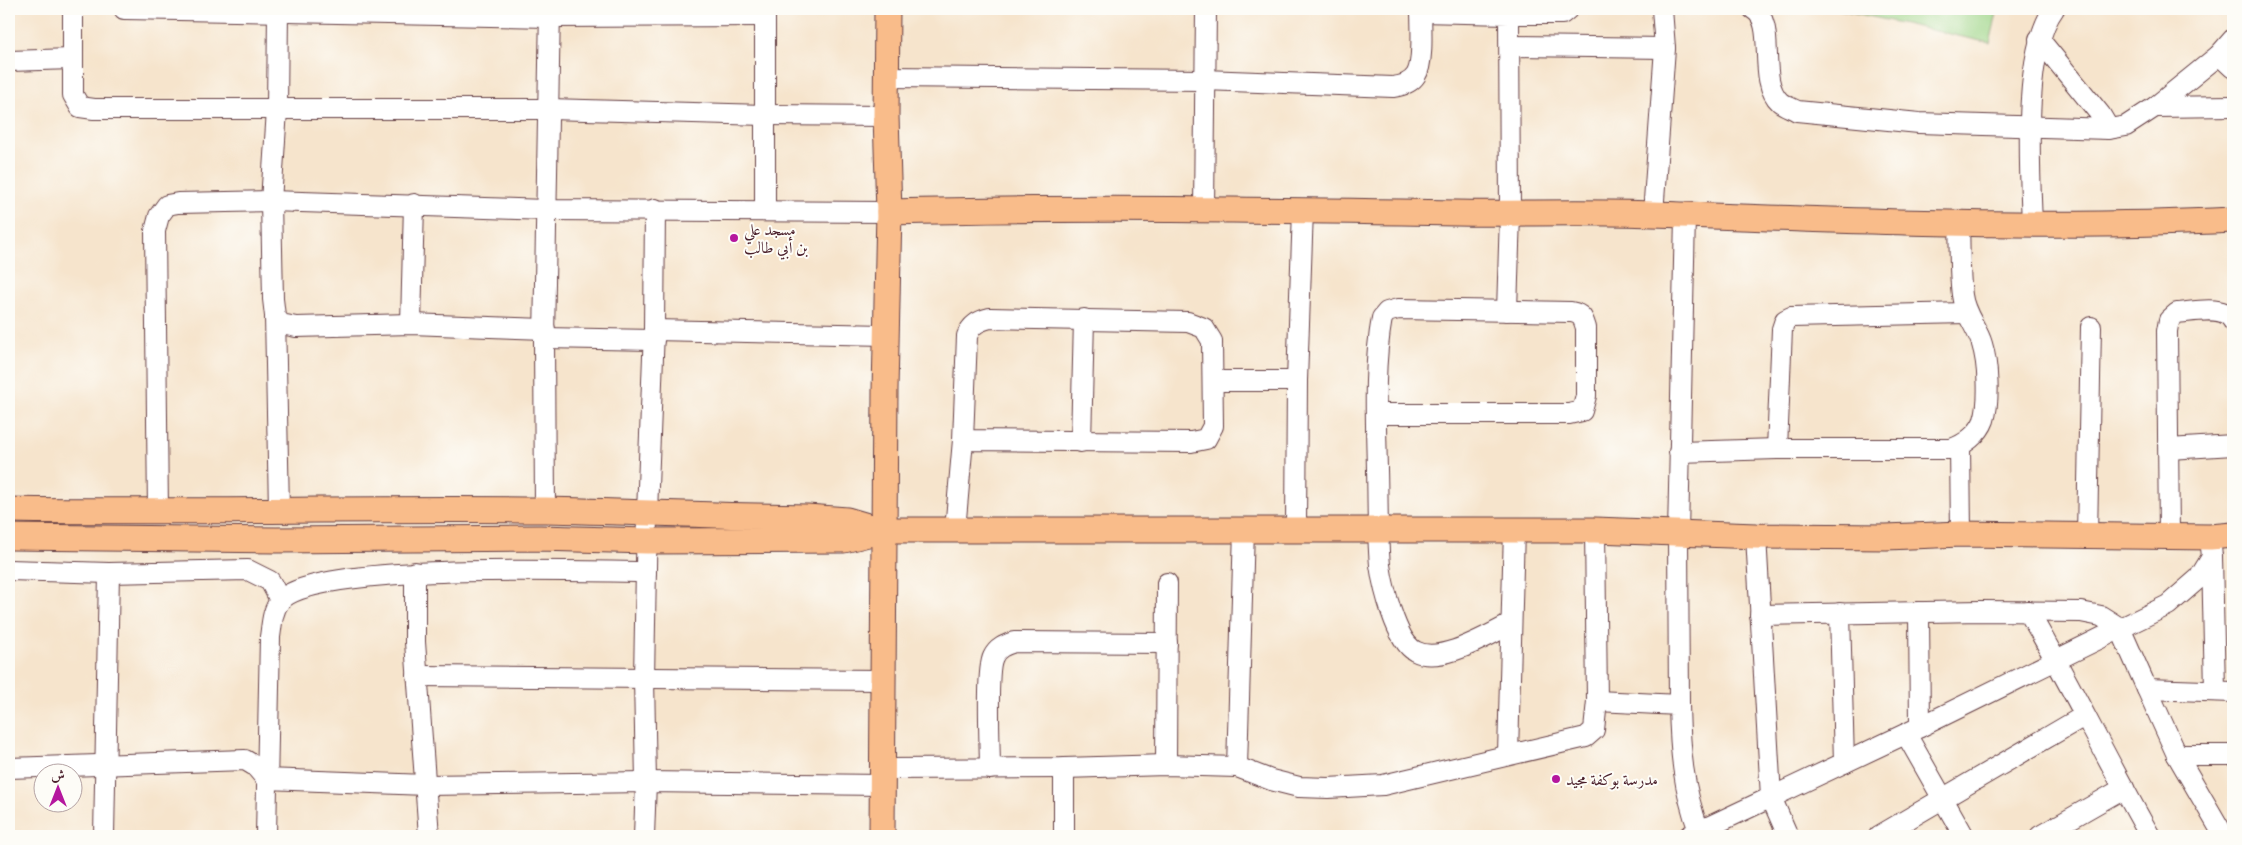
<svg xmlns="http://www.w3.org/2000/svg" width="2242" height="845" font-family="'IM FELL Double Pica',Amiri,serif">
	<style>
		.green { fill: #9ed588; stroke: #747a5a }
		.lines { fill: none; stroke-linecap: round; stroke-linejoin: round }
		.minor-casing { stroke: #643d43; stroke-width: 22 }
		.major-casing { stroke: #643d43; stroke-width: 27 }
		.minor { stroke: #fff; stroke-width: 20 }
		.major { stroke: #f9bc8a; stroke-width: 25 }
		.poi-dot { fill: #b5179e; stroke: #fdfcf7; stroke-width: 2 }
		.labels { text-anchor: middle; stroke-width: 4; stroke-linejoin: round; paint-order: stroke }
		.poi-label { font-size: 16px; fill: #4a1f2b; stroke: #fdfcf7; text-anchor: start }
	</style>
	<rect width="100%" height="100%" fill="#fdfcf7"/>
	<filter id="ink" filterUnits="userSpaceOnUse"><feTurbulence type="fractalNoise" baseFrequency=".02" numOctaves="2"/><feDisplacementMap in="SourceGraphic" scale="10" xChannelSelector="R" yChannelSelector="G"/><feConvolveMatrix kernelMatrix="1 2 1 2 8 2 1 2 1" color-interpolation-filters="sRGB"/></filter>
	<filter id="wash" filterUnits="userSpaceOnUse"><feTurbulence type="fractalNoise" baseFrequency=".0096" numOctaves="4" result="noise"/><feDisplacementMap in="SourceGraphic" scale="20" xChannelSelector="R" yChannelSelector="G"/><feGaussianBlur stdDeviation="1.12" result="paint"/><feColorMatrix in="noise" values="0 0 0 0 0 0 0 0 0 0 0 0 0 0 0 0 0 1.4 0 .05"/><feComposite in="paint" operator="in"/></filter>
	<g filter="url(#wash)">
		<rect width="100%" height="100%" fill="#f6e4cc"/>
		<polygon class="green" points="1837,9 1998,9 1990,43"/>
	</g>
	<g filter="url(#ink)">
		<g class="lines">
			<defs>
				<g id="minor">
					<polyline points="73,9 73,95 80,107 94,109 549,109 765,115 886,116"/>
					<polyline points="124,9 549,17 765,16"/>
					<polyline points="278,9 277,110 271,201 273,299 275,316 281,324 296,327 411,324 545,329"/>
					<path d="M1753,9C1778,22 1756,80 1780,102C1785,106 1792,108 1797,111L1919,123L2109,129L2100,114L2039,39"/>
					<polyline points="1421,12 1509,14 1510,214 1507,311"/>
					<polyline points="1509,14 1562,14 1568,9"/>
					<polyline points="1510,46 1665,48"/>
					<polyline points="2219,55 2233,68"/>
					<polyline points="9,61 72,59"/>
					<path d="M886,77L1204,80L1393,87C1401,86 1411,83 1416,75C1424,63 1421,24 1421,9"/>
					<polyline points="2155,107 2233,106"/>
					<polyline points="2109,129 2126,126 2155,107 2219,55 2233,39"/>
					<polyline points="1204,209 1206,9"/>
					<polyline points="765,211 765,9"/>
					<polyline points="1653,214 1665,48 1662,9"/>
					<path d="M2032,224C2030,170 2022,52 2054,9"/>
					<polyline points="275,316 279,509"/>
					<polyline points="411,324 414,204"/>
					<polyline points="654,330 886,335"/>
					<polyline points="544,338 654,340"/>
					<polyline points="1213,381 1297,381"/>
					<path d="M1376,414H1569L1582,411L1586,396V328C1583,318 1582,314 1571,312L1398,309L1387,312L1382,318C1373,367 1376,420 1377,470C1378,501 1377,533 1380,565C1383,586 1396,641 1415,651C1440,665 1488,635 1511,624"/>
					<polyline points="1081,442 1084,319"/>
					<polyline points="1960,446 1961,534"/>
					<polyline points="1777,449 1782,329 1785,320 1791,317 1966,313"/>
					<polyline points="2169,449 2233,445"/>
					<path d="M1679,452L1777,449H1951C1964,445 1979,434 1984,420C1990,401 1988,363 1982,344C1977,327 1964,314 1962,295C1959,272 1960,247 1959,223"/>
					<polyline points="545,510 544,338 550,9"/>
					<polyline points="158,512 155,231 159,216 167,205 178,203 271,201 546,210 889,212"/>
					<polyline points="1296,528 1297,381 1303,210"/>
					<path d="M955,530L963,440L967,336C971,325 978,321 990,318L1188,322L1204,328L1212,341L1213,426L1206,439L1191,442L963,440"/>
					<polyline points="1756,536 1771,797 1788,836"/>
					<polyline points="2087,536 2091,327"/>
					<path d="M2169,536L2167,331L2169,320L2177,313C2193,312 2225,304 2233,321"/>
					<polyline points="2212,557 2215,691"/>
					<polyline points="9,570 109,573 248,570 270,581 280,600"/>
					<polyline points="415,572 415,642 429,836"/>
					<path d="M2028,611C2071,685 2108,762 2150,836"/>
					<polyline points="1919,612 1920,727"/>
					<polyline points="1840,613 1844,763"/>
					<polyline points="1760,615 1981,611 2081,612 2101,616 2120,628 2147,689 2233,692"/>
					<polyline points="417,676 883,680"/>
					<polyline points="2147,689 2177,755 2224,836"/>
					<path d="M1597,701L1679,705C1680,750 1683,788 1699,831"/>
					<polyline points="1679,705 1678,534 1685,216"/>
					<polyline points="1906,734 1964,836"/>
					<polyline points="1508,754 1514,529"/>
					<polyline points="2177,755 2233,755"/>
					<polyline points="1166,765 1167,583"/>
					<polyline points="1237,767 1244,529"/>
					<polyline points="9,768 245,760 255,766 266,779 426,785 646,782 882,785"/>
					<polyline points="883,769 1064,768 1166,765 1237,767 1271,780 1299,787 1328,788 1383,785 1586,737 1594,730 1597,701 1595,530"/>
					<path d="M990,769C990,748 986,671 993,657C997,648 1005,645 1014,642L1167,643"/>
					<polyline points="104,836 109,573"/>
					<path d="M266,836L270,637C272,624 272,611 280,601C314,561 586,572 646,572"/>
					<polyline points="644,836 646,782 644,678 647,513 654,330 655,209"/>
					<polyline points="1064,836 1064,768"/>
					<polyline points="1689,836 1920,727 2168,605 2199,578 2212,557 2210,537"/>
					<polyline points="1879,836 2084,716"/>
					<polyline points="2040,836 2124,788"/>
				</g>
				<g id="major">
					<path d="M889,212C1078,207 1267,210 1457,213C1522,214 1587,211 1652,214C1846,220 2040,230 2233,220"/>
					<path d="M9,510C188,513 367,508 546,510C633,512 720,516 807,517L847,520L881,530"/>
					<polyline points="9,537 276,540 540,538 647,541 844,540 884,530 1595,530 1756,536 1886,537 1961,534 2210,537 2233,535"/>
					<polyline points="882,836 885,390 889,212 886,116 887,9"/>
				</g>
			</defs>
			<use href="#minor" class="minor-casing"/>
			<use href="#major" class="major-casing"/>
			<use href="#minor" class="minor"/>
			<use href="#major" class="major"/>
		</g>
	</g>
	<g class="poi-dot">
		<circle cx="734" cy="238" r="5"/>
		<circle cx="1556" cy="779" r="5"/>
	</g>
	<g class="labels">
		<g class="poi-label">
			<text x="744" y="235">مسجد علي<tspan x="744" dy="18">بن أبي طالب</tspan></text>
			<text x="1566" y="785">مدرسة بوكفة مجيد</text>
		</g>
	</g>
	<rect width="2242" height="845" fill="none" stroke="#fdfcf7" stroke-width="30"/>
	<g transform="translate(58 788)"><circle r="24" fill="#fdfcf7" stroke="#b5a4a5"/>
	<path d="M0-4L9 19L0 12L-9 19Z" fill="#b5179e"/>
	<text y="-8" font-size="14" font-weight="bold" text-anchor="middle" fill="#4a1f2b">ش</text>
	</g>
</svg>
